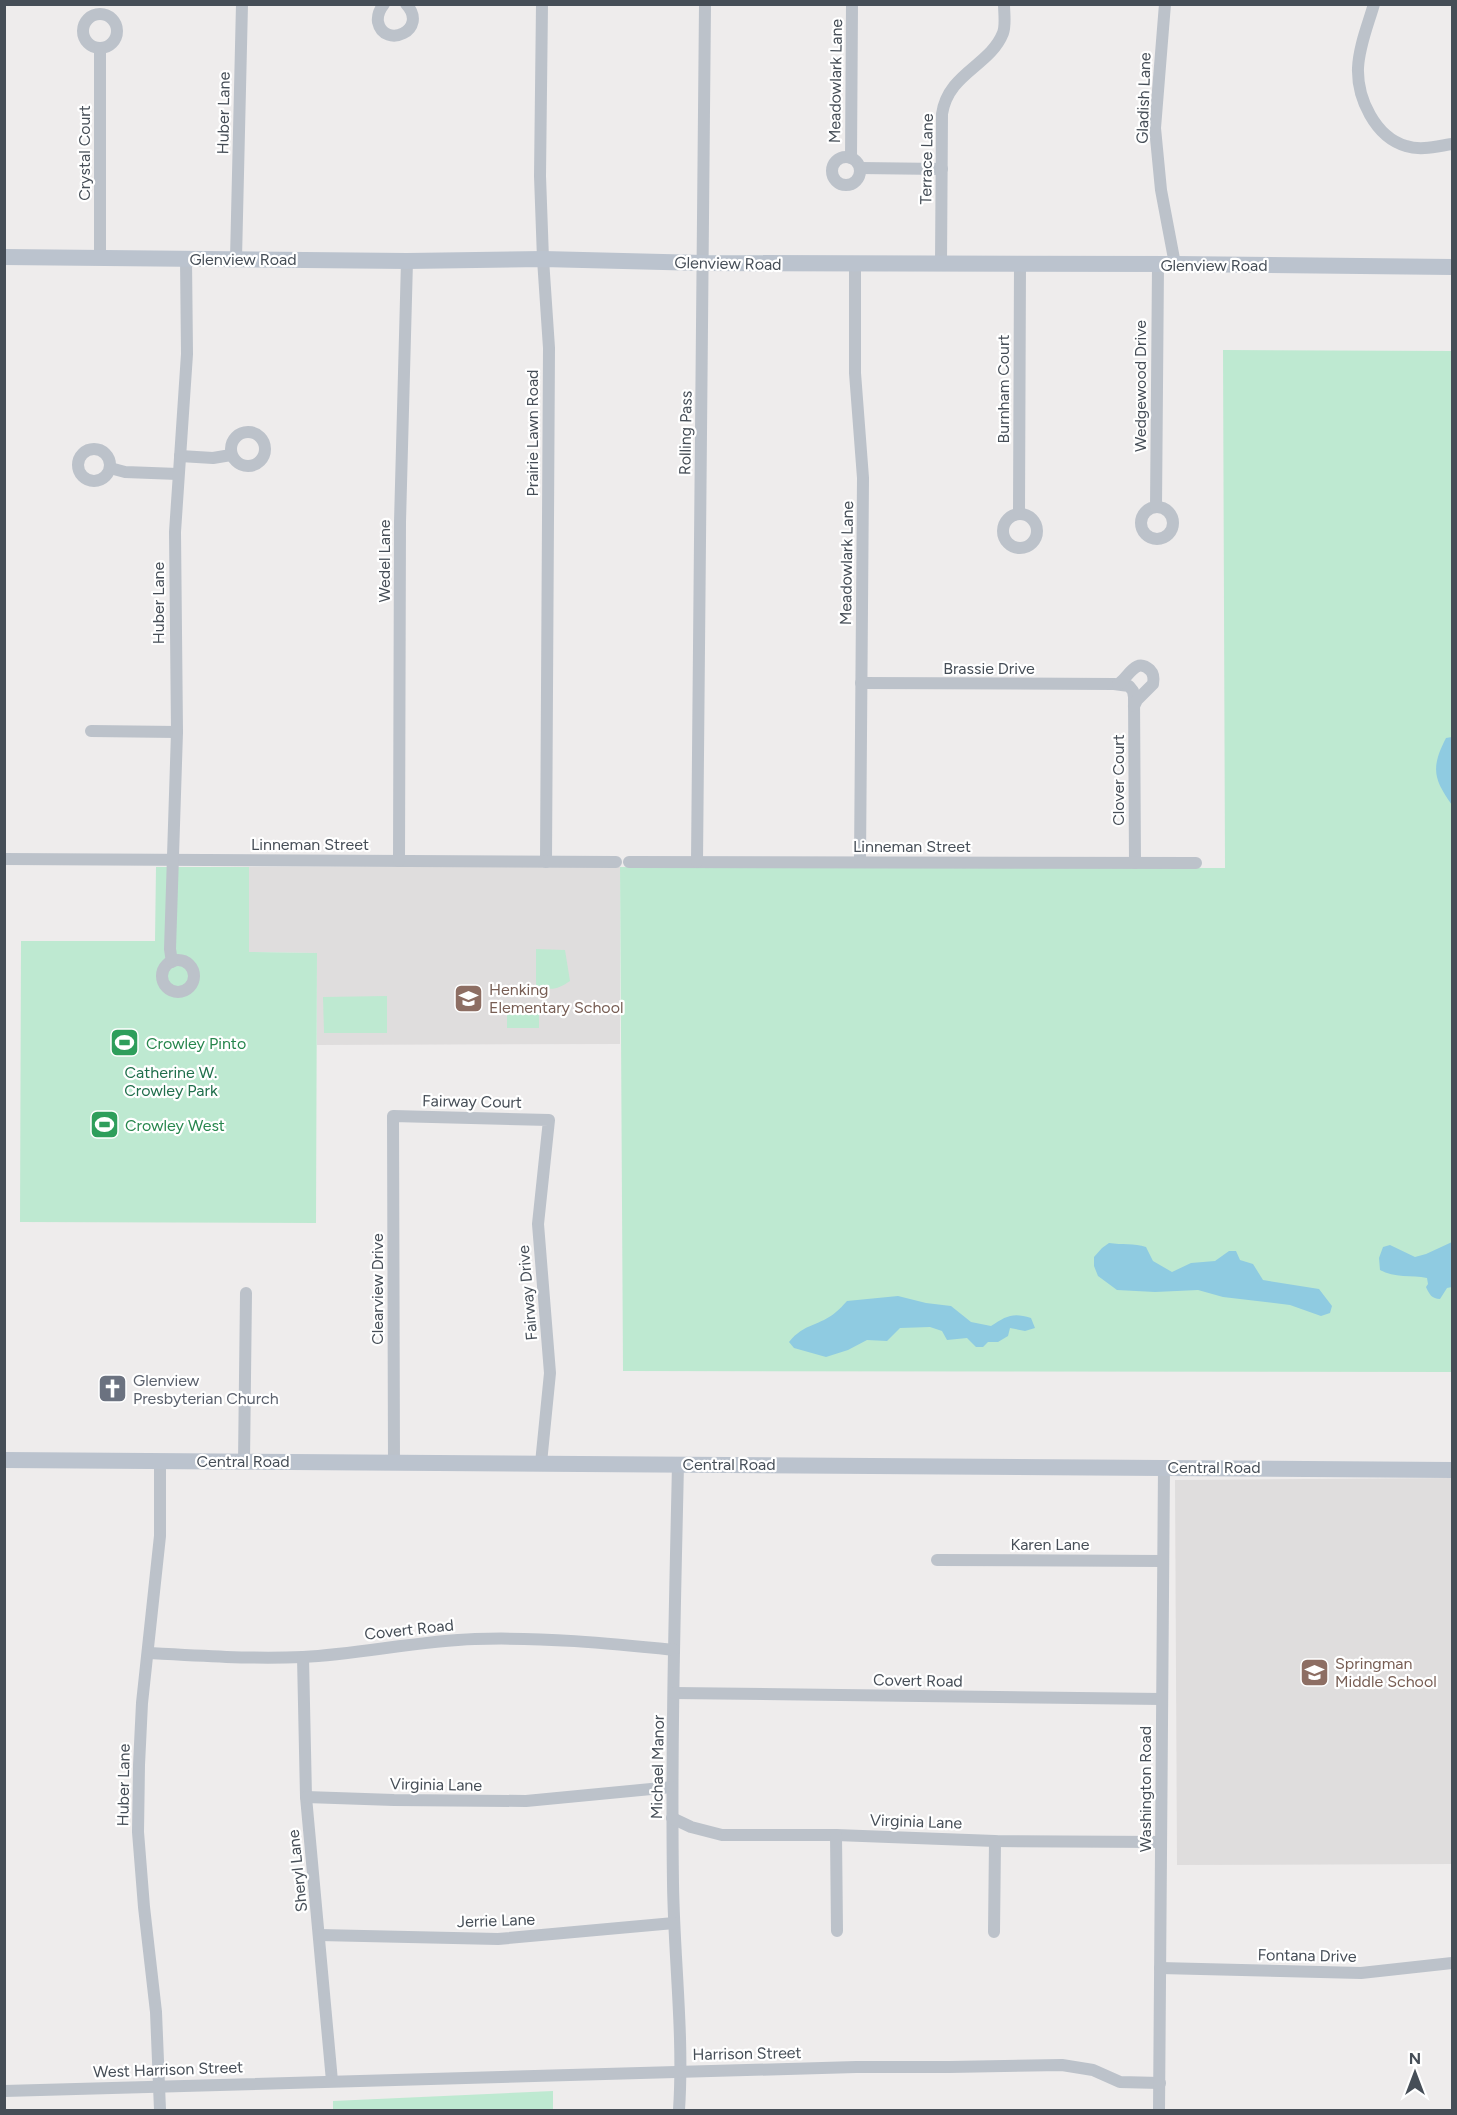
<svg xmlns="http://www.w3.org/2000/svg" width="1457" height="2115" font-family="Figtree,sans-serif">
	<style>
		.education { fill: #dfdddd }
		.green { fill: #bee9d1 }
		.water { fill: #8fcbe1 }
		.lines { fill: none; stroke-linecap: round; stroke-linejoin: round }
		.street { stroke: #bcc2ca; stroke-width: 12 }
		.secondary { stroke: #bbc3ce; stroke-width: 16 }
		.labels { text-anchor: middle; stroke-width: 4.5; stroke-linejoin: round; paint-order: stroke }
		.street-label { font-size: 16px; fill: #464e57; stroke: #fff }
		.education-label { font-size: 16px; fill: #785e54; stroke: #fff; text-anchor: start }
		.leisure-label { font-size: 16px; fill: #27864d; stroke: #fff; text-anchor: start }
		.park-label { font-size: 16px; fill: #206f4c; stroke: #fff }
		.worship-label { font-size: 16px; fill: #5b616d; stroke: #fff; text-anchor: start }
	</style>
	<rect width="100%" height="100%" fill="#eeecec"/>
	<g class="education">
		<polygon points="249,867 620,867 620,1044 317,1045 317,953 249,952"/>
		<polygon points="1452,1478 1452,1864 1177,1865 1175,1480"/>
	</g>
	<g class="green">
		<polygon points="1223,350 1452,351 1452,1372 623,1371 620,867 1225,868"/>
		<polygon points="156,867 249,867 249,952 317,953 316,1223 20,1222 21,941 155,941"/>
		<path d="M536,949L565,950L570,981C557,990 550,991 536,985Z"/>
		<polygon points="387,996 387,1033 324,1033 323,997"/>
		<rect x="507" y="1004" width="32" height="24"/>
		<polygon points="553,2091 553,2110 333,2110 333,2101"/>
	</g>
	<g class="water">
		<path d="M1452,737V805C1433,779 1431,767 1446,738Z"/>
		<path d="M1452,1242V1287L1447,1288L1440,1299C1432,1299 1429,1294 1426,1287L1428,1284L1427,1278C1412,1275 1394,1278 1380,1270L1379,1258L1383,1247L1390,1245L1415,1257L1426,1254Z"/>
		<path d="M1109,1243C1122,1245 1134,1243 1146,1247L1153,1261L1172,1272L1191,1263L1215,1261L1229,1251H1236L1240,1260L1253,1264L1263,1280L1319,1289L1332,1306L1330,1313L1321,1316L1290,1305L1223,1297L1198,1290L1155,1292L1117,1290L1098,1276L1094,1266V1257L1102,1248Z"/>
		<path d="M898,1296L926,1303L951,1306L971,1322L991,1326C1006,1316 1013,1312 1031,1318L1035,1328L1025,1331L1010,1328L1008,1336L998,1342H988L983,1347H976L967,1338L947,1340L942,1331L930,1327L900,1328L887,1341L867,1340L848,1350L826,1357L794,1348L789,1342C804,1323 820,1326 836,1312C840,1309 843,1305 847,1301Z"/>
	</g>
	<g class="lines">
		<g class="street">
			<path d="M384,4C380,9 377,15 378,22C384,50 430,30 406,4"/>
			<polyline points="542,4 540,176 543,259 549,348 546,862"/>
			<polyline points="1165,4 1155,128 1161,190 1175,264"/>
			<path d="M1374,4C1368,25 1359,46 1358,68C1357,98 1375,137 1406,146C1421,151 1438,146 1452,144"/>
			<circle cx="100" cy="31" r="17"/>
			<circle cx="846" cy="171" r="14"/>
			<polyline points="851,158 852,4"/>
			<polyline points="860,168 942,169"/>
			<polyline points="100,258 100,48"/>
			<polyline points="236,259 242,4"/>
			<polyline points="855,264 855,373 863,478 860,862"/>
			<path d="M941,264L942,114C948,73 990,66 1003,33C1006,25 1004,13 1004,4"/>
			<circle cx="248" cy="449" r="17"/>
			<circle cx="94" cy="465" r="16"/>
			<polyline points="180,456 213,458 231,455"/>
			<polyline points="110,468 125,472 178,474"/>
			<circle cx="1157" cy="523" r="16"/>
			<polyline points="1156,507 1158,265"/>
			<polyline points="1019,513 1020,264"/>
			<circle cx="1020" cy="531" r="17"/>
			<polyline points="861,683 1114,684 1129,686 1133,691 1134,697 1135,863"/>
			<path d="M1118,684C1128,679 1135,656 1150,670C1154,674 1154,679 1153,684L1137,700L1134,706"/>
			<polyline points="91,731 177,732"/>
			<polyline points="4,859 616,862"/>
			<polyline points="399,861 400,522 407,261"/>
			<polyline points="629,862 1196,863"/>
			<polyline points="697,862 705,4"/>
			<circle cx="178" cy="976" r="16"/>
			<polyline points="172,962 170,949 177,732 175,532 187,354 186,259"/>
			<polyline points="160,1461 160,1536 142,1703 139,1765 138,1832 144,1907 156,2012 160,2110"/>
			<polyline points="244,1461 246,1293"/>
			<polyline points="394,1462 393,1116 549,1120 538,1224 550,1373 541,1463"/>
			<path d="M678,1464C675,1604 671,1743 673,1883C674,1959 684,2035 679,2110"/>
			<polyline points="937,1560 1163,1561"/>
			<path d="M148,1653C200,1656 251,1659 303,1657C360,1654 417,1641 475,1639C542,1637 608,1643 674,1650"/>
			<polyline points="303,1657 306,1797 332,2081"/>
			<polyline points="674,1693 1162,1699"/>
			<polyline points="306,1797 394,1800 526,1801 672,1787"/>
			<polyline points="672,1818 691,1827 722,1835 836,1835 995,1841 1161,1842"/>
			<polyline points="836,1835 837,1931"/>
			<polyline points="994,1932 995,1841"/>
			<polyline points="319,1935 498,1939 674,1923"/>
			<polyline points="1160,1968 1361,1973 1452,1963"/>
			<polyline points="4,2091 856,2067 949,2067 1062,2065 1093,2070 1120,2082 1160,2083"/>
			<polyline points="1159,2110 1164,1467"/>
		</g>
		<g class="secondary">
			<polyline points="4,257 407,261 543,259 703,263 1175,264 1452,267"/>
			<polyline points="4,1460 1452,1470"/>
		</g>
	</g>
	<defs>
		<symbol id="school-square" viewBox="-11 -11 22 22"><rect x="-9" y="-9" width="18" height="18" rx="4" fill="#8d6e63" stroke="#fff"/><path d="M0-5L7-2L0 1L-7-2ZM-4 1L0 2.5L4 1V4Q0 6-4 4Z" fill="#fff"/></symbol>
		<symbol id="stadium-square" viewBox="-11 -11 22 22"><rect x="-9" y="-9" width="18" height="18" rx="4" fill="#2e9e5b" stroke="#fff"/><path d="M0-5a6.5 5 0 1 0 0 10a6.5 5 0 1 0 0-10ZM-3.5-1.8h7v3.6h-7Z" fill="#fff"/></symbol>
		<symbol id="church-square" viewBox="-11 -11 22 22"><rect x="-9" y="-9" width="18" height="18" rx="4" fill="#6b7280" stroke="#fff"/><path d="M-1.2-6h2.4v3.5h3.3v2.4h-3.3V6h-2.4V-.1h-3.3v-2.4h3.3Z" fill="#fff"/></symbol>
	</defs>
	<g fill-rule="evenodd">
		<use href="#school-square" x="452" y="982" width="33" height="33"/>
		<use href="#stadium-square" x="108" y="1026" width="33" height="33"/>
		<use href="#stadium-square" x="88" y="1108" width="33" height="33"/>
		<use href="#church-square" x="96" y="1372" width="33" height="33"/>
		<use href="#school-square" x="1298" y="1656" width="33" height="33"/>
	</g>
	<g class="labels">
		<g class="street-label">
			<text transform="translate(835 81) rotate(-89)" y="6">Meadowlark Lane</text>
			<text transform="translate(1143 98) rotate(-88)" y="6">Gladish Lane</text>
			<text transform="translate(223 113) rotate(-89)" y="6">Huber Lane</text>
			<text transform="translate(84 153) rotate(-90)" y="6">Crystal Court</text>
			<text transform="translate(926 159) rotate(-89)" y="6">Terrace Lane</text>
			<text x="243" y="265">Glenview Road</text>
			<text transform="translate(728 263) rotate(1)" y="6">Glenview Road</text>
			<text x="1214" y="271">Glenview Road</text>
			<text transform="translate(1140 386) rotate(-90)" y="6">Wedgewood Drive</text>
			<text transform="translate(1003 389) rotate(-90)" y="6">Burnham Court</text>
			<text transform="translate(532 433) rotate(-90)" y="6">Prairie Lawn Road</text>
			<text transform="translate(685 433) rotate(-89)" y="6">Rolling Pass</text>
			<text transform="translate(384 561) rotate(-90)" y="6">Wedel Lane</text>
			<text transform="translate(846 563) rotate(-89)" y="6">Meadowlark Lane</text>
			<text transform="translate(158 603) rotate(-90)" y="6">Huber Lane</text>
			<text x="989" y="674">Brassie Drive</text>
			<text transform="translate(1118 780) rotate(-90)" y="6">Clover Court</text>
			<text x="310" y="850">Linneman Street</text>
			<text x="912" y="852">Linneman Street</text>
			<text transform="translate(472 1101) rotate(1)" y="6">Fairway Court</text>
			<text transform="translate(377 1289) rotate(-90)" y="6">Clearview Drive</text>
			<text transform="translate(527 1293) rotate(-95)" y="6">Fairway Drive</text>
			<text x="243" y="1467">Central Road</text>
			<text x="729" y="1470">Central Road</text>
			<text x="1214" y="1473">Central Road</text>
			<text x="1050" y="1550">Karen Lane</text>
			<text transform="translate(409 1629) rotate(-6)" y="6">Covert Road</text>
			<text transform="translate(918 1680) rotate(1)" y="6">Covert Road</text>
			<text transform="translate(657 1767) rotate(-89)" y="6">Michael Manor</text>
			<text transform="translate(436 1784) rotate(1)" y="6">Virginia Lane</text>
			<text transform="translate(123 1785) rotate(-89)" y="6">Huber Lane</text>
			<text transform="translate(1145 1789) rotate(-90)" y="6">Washington Road</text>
			<text transform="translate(916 1821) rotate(2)" y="6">Virginia Lane</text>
			<text transform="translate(297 1871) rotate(-96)" y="6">Sheryl Lane</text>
			<text transform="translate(496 1920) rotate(-2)" y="6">Jerrie Lane</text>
			<text transform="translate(1307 1955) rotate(1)" y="6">Fontana Drive</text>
			<text transform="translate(747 2053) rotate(-1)" y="6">Harrison Street</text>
			<text transform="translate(168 2069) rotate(-2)" y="6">West Harrison Street</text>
		</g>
		<g class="education-label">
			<text x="489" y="995">Henking<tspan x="489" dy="18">Elementary School</tspan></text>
			<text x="1335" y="1669">Springman<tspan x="1335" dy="18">Middle School</tspan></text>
		</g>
		<g class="leisure-label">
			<text x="146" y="1049">Crowley Pinto</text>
			<text x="125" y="1131">Crowley West</text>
		</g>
		<g class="park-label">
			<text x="171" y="1078">Catherine W.<tspan x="171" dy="18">Crowley Park</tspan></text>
		</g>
		<g class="worship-label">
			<text x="133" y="1386">Glenview<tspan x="133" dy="18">Presbyterian Church</tspan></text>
		</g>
	</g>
	<rect width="1457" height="2115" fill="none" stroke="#464e57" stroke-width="12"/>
	<g transform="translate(1415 2073)" stroke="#ffffff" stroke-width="4.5" paint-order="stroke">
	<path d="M0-4.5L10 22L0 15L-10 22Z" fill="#464e57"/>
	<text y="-9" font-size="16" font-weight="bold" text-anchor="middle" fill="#464e57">N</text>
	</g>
</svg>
